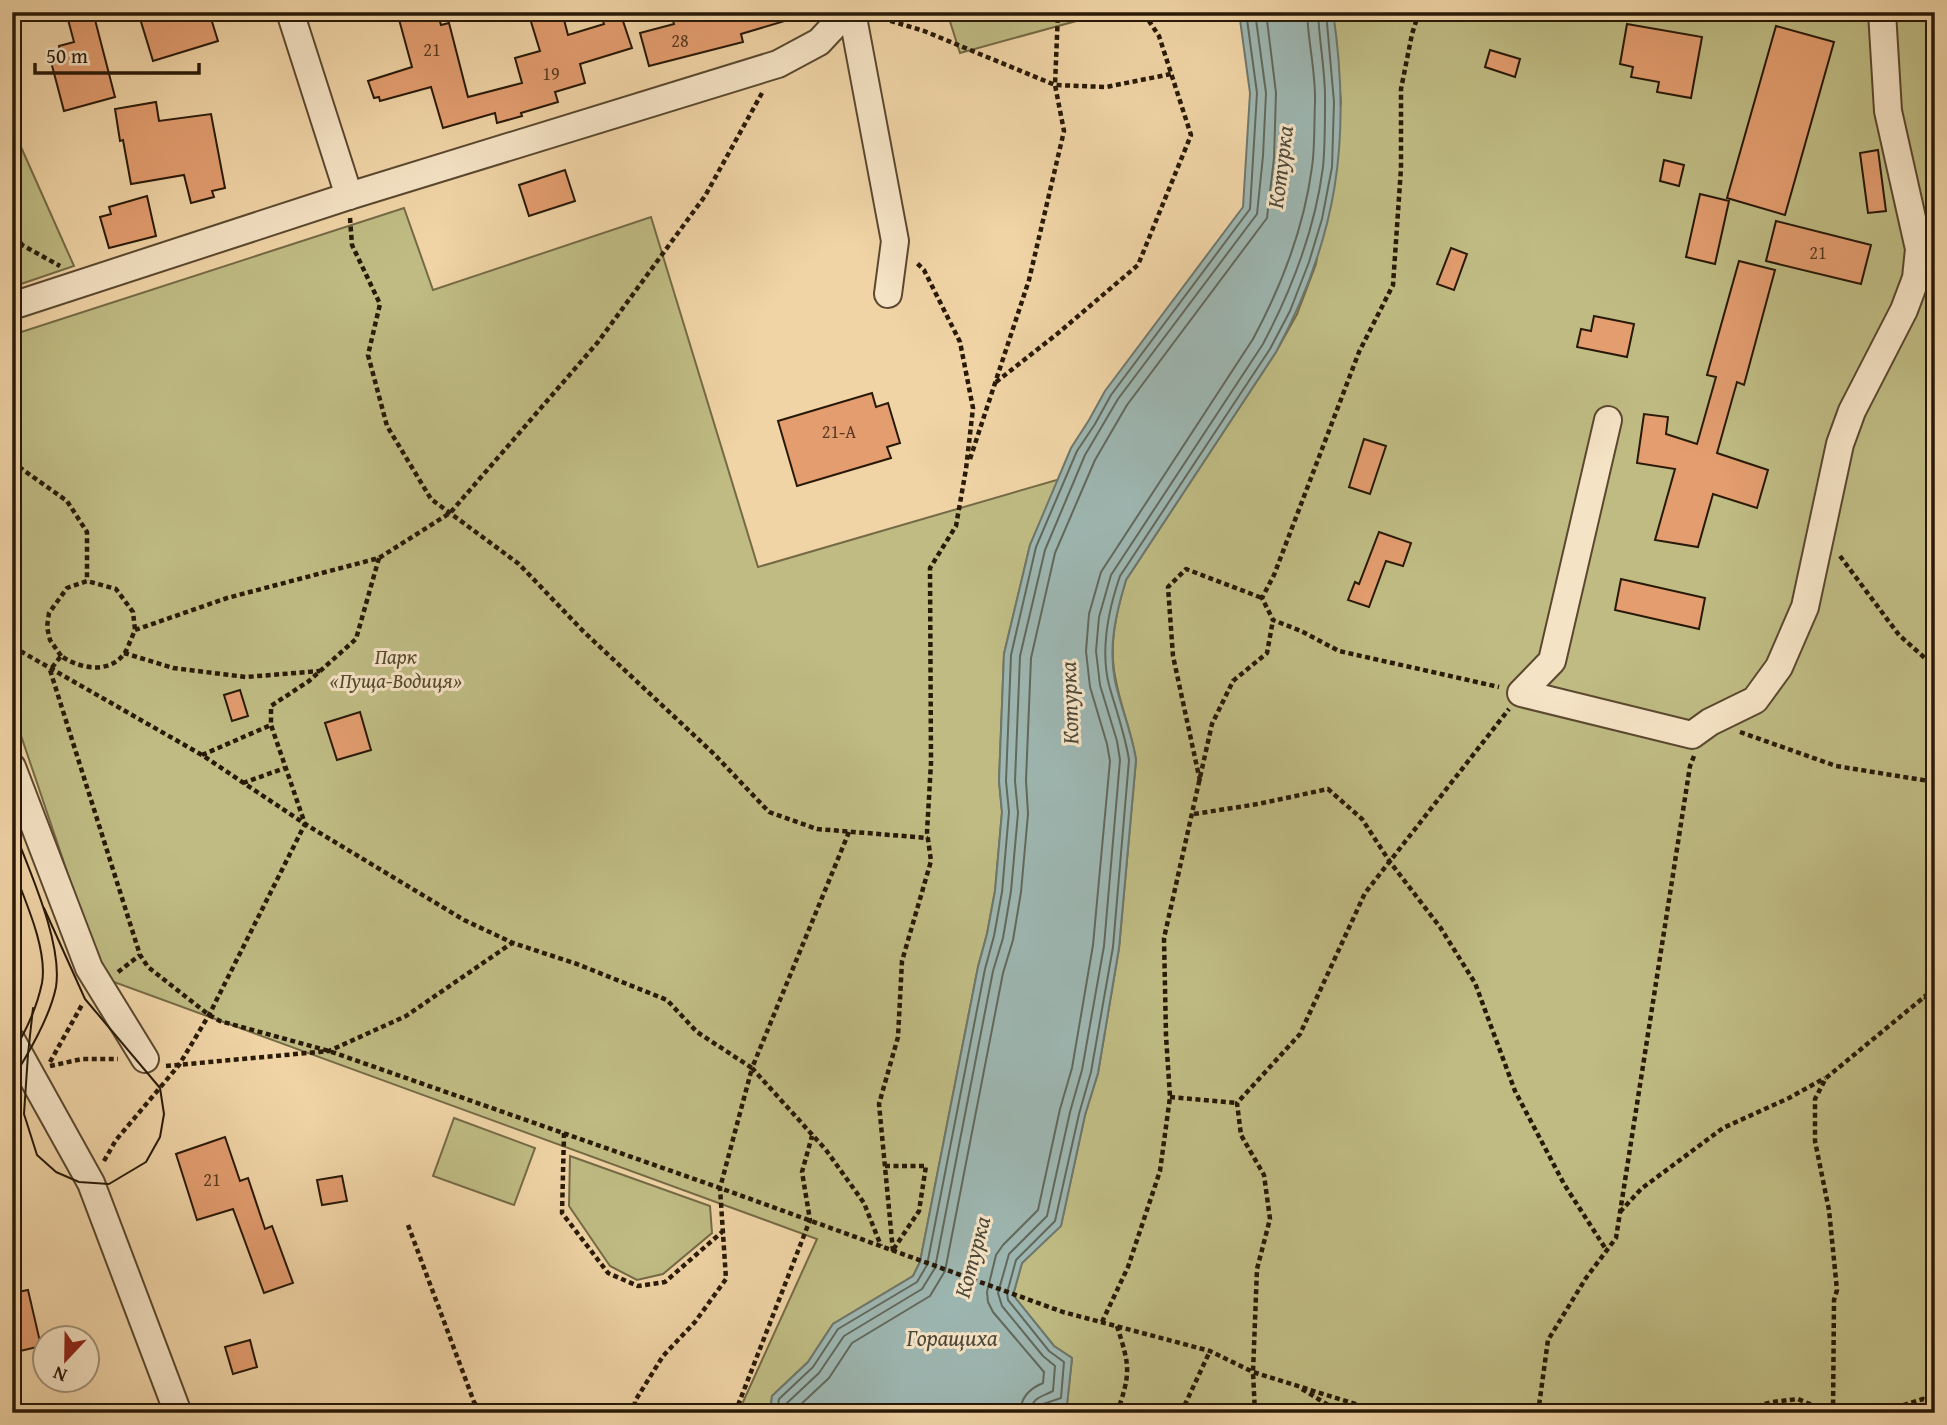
<svg xmlns="http://www.w3.org/2000/svg" width="1947" height="1425" font-family="'Gentium Book Plus',serif">
	<style>
		.green { fill: #bfbb83; stroke: #746a45; stroke-width: 2 }
		.water { fill: #9db6b1; stroke: #6e776d; stroke-width: 2 }
		.lines { fill: none; stroke-linecap: round; stroke-linejoin: round }
		.shore { stroke: #62685c; stroke-width: 2 }
		.building { fill: #e39d6f; stroke: #281907; stroke-width: 2 }
		.minor-casing { stroke: #5a482f; stroke-width: 30 }
		.path { stroke: #281907; stroke-width: 4.5; stroke-dasharray: 5 3.5; stroke-linecap: butt }
		.minor { stroke: #f5e3c5; stroke-width: 26 }
		.tram { stroke: #281907; stroke-width: 2 }
		.labels { text-anchor: middle; stroke-width: 6; stroke-linejoin: round; paint-order: stroke }
		.number-label { font-size: 18px; fill: #573a21 }
		.park-label { font-size: 21px; font-style: italic; fill: #554a2c; stroke: #f5e3c5 }
		.water-label { font-size: 23px; font-style: italic; fill: #4b483a; stroke: #f5e3c5 }
	</style>
	<rect width="100%" height="100%" fill="#f0d4a6"/>
	<filter id="stains"><feTurbulence type="fractalNoise" baseFrequency=".00286" numOctaves="4"/><feColorMatrix values="0 0 0 0 .2 0 0 0 0 .09 0 0 0 0 .02 0 0 0 .5 -.17"/></filter>
	<radialGradient id="worn" r=".72"><stop offset=".6" stop-color="#630" stop-opacity="0"/><stop offset="1" stop-color="#630" stop-opacity=".3"/></radialGradient>
	<g class="green">
		<polygon points="947,12 1109,12 960,53"/>
		<path d="M1333,12H1935V1413H1033L1067,1404L1072,1358L1054,1346L1013,1295L1022,1263L1061,1225L1085,1115L1098,1073L1119,948L1136,760C1132,733 1121,708 1116,681C1108,646 1116,613 1126,580L1276,352L1297,314L1316,264L1341,102Z"/>
		<polygon points="21,147 74,266 12,287 12,149"/>
		<polygon points="404,208 433,290 651,217 758,567 1060,479 1030,545 1004,654 999,781 1002,812 995,891 987,934 978,967 920,1262 913,1276 833,1324 808,1362 772,1396 770,1413 738,1413 817,1239 103,978 12,709 12,335"/>
		<polygon points="454,1118 535,1148 514,1205 433,1176"/>
		<polygon points="570,1156 710,1206 712,1233 663,1274 637,1280 610,1266 569,1206"/>
	</g>
	<path class="water" d="M1239,12H1333C1352,139 1337,239 1276,352L1126,580C1116,613 1108,646 1115,681C1121,708 1132,733 1136,760L1119,948L1098,1073L1085,1115L1061,1226L1022,1263L1013,1295L1054,1346L1072,1358L1067,1405L1033,1413H770L772,1396L808,1362L833,1324L913,1276L920,1262L978,967L987,934L995,891L1002,812L999,781L1004,654L1030,545L1071,448L1089,420L1105,391L1243,207L1250,93Z"/>
	<g class="lines">
		<g class="shore">
			<polyline points="777,1413 779,1399 813,1367 838,1329 917,1282 927,1265 985,969 994,936 1002,892 1009,812 1006,781 1011,655 1036,547 1077,451 1095,424 1111,395 1250,209 1257,93 1246,12"/>
			<polyline points="786,1413 787,1403 819,1373 844,1336 922,1289 935,1268 993,971 1003,938 1011,891 1018,813 1015,781 1020,656 1045,550 1085,455 1118,399 1257,214 1263,156 1266,93 1255,12"/>
			<polyline points="797,1413 798,1407 829,1378 852,1343 930,1296 945,1271 1003,973 1013,940 1021,892 1028,814 1026,780 1031,658 1055,553 1095,460 1127,405 1267,218 1274,158 1276,93 1266,12"/>
			<path d="M1020,1413C1021,1397 1029,1389 1043,1383L1044,1372L993,1312L988,1302L987,1292L996,1255L1003,1245L1038,1210L1060,1109L1072,1068L1093,945L1110,761L1107,744L1090,687L1086,651L1089,614L1101,572L1253,339C1282,285 1304,228 1312,167C1315,147 1314,124 1315,103C1316,73 1308,42 1307,12"/>
			<path d="M1031,1413C1031,1397 1042,1397 1053,1391L1055,1366L1043,1356L1002,1306L998,1293L1009,1254L1047,1216L1070,1112L1082,1070L1104,946L1120,760L1117,741L1100,685L1096,651L1099,617L1111,575L1263,344C1292,289 1315,230 1323,167C1325,147 1325,124 1325,103C1326,73 1319,42 1318,12"/>
			<path d="M1039,1413L1043,1404L1061,1398L1064,1362L1049,1351L1008,1300L1007,1293L1016,1260L1055,1221L1079,1114L1091,1072L1113,947L1129,760C1125,734 1116,710 1109,685C1100,649 1108,611 1120,576L1270,349L1290,311L1309,262L1322,219L1332,167L1334,102L1326,12"/>
		</g>
	</g>
	<g class="building">
		<polygon points="66,12 93,12 115,97 64,111 50,58 61,55 59,46 74,42"/>
		<polygon points="138,12 209,12 218,41 153,61"/>
		<polygon points="397,12 437,12 441,25 449,23 468,97 522,83 515,58 540,51 528,12 562,12 568,35 604,24 600,12 620,12 632,48 580,64 585,83 555,92 558,102 521,113 522,116 497,123 495,113 443,128 431,87 380,101 379,97 374,98 368,81 412,67"/>
		<polygon points="694,12 798,12 798,17 741,34 743,42 649,66 640,33 674,24 672,18"/>
		<polygon points="1627,24 1702,37 1691,98 1657,92 1659,82 1631,77 1633,67 1620,64"/>
		<polygon points="1776,26 1834,42 1785,215 1727,198"/>
		<polygon points="1490,50 1520,59 1515,77 1485,67"/>
		<polygon points="156,102 159,121 211,114 225,188 212,191 214,197 191,203 184,175 131,184 123,140 120,141 115,109"/>
		<polygon points="1878,150 1886,211 1868,213 1860,153"/>
		<polygon points="1664,160 1684,165 1679,186 1660,181"/>
		<polygon points="565,170 575,201 529,216 519,185"/>
		<polygon points="1700,194 1729,201 1715,264 1686,257"/>
		<polygon points="147,196 156,236 109,248 100,217 111,214 109,207"/>
		<polygon points="1776,221 1871,245 1861,284 1766,261"/>
		<polygon points="1451,248 1467,254 1454,290 1437,284"/>
		<polygon points="1739,261 1775,270 1744,385 1737,382 1717,453 1768,470 1757,508 1713,494 1698,547 1655,540 1675,469 1637,463 1644,414 1668,417 1666,434 1697,444 1716,377 1707,375"/>
		<polygon points="1594,316 1634,324 1627,357 1577,347 1581,329 1591,331"/>
		<polygon points="872,393 876,407 888,403 900,443 887,447 891,458 797,486 778,421"/>
		<polygon points="1364,439 1386,446 1370,494 1349,487"/>
		<polygon points="1379,532 1411,543 1403,566 1386,561 1369,607 1348,600 1355,582 1359,584"/>
		<polygon points="1621,579 1705,598 1699,629 1615,610"/>
		<polygon points="240,690 248,716 232,721 224,695"/>
		<polygon points="360,712 371,750 337,760 325,723"/>
		<polygon points="225,1137 240,1181 248,1178 265,1229 272,1226 293,1283 264,1293 233,1209 197,1220 176,1154"/>
		<polygon points="342,1176 347,1201 322,1205 317,1180"/>
		<polygon points="28,1290 41,1346 12,1353 12,1293"/>
		<polygon points="250,1340 257,1367 233,1374 225,1347"/>
	</g>
	<g class="lines">
		<defs>
			<g id="minor">
				<polyline points="290,12 349,196"/>
				<polyline points="852,12 895,241 888,294"/>
				<polyline points="12,306 349,196 778,64 819,42 847,12"/>
				<polyline points="1608,420 1552,661 1521,693 1692,735 1710,722 1755,700 1779,667 1805,607 1840,444 1852,411 1904,310 1916,278 1919,249 1888,111 1882,12"/>
				<polyline points="12,767 89,968 145,1059"/>
				<polyline points="12,1041 91,1183 178,1413"/>
			</g>
		</defs>
		<use href="#minor" class="minor-casing"/>
		<g class="path">
			<polyline points="1419,12 1412,34 1401,89 1401,168 1393,285 1359,352 1274,575 1262,598 1273,620 1301,631 1339,651 1499,687"/>
			<polyline points="874,16 924,31 1055,85 1106,87 1171,74"/>
			<path d="M762,93L705,196L598,342L450,513L379,558L227,598L135,630C132,637 129,644 126,651C111,675 80,669 61,656L50,670L140,955L148,967L209,1015L220,1021L329,1051L720,1188L1063,1312L1210,1351L1253,1372L1384,1413"/>
			<polyline points="350,218 352,245 380,304 368,355 387,426 431,499 519,564 583,631 714,754 769,812 817,829 928,838"/>
			<polyline points="12,228 22,245 60,266"/>
			<polyline points="12,249 22,245"/>
			<polyline points="996,382 1057,334 1138,265 1191,135 1159,36 1143,12"/>
			<polyline points="970,459 1029,280 1064,131 1055,85 1058,12"/>
			<polyline points="12,462 67,501 87,532 87,581"/>
			<polyline points="1840,556 1899,635 1935,667"/>
			<polyline points="12,650 22,652 202,755 305,824 464,920 513,943 577,964 667,1000 697,1032 752,1068 720,1188 726,1279 695,1322 663,1356 635,1401 634,1413"/>
			<polyline points="124,653 173,668 246,677 320,671"/>
			<polyline points="61,656 50,640 47,627 49,613 67,588 87,581 116,589 133,612 135,630"/>
			<polyline points="1740,732 1836,766 1935,782"/>
			<polyline points="202,755 271,725"/>
			<polyline points="1200,781 1173,656 1168,587 1186,569 1262,598"/>
			<polyline points="243,783 285,768"/>
			<polyline points="1194,814 1258,804 1328,789 1362,819 1390,862 1440,927 1475,983 1515,1091 1564,1184 1607,1251"/>
			<polyline points="849,832 752,1068 826,1150 864,1203 881,1246"/>
			<polyline points="118,972 140,955"/>
			<polyline points="1924,997 1935,1001"/>
			<polyline points="50,1062 83,1003"/>
			<polyline points="50,1066 82,1059 118,1059"/>
			<polyline points="166,1066 329,1051 406,1016 512,943"/>
			<polyline points="1170,1097 1237,1103"/>
			<polyline points="12,1112 20,1103"/>
			<polyline points="564,1133 562,1213 608,1273 638,1286 665,1282 722,1232"/>
			<polyline points="104,1161 116,1140 179,1065 209,1015 305,824 271,725 271,706 309,681 356,639 379,558"/>
			<polyline points="885,1166 926,1166 919,1211 893,1250"/>
			<polyline points="1620,1212 1641,1189 1723,1128 1789,1098 1825,1078"/>
			<polyline points="408,1225 474,1402 482,1413"/>
			<polyline points="893,1251 879,1104 898,1037 902,961 931,861 927,832 931,763 930,568 956,526 966,469 973,408 960,342 924,270 916,262"/>
			<polyline points="1102,1322 1128,1267 1160,1171 1170,1097 1166,1036 1164,938 1212,724 1233,681 1267,653 1273,620"/>
			<path d="M1117,1326C1130,1367 1131,1372 1117,1413"/>
			<polyline points="1302,1389 1341,1413"/>
			<polyline points="735,1413 810,1220 802,1172 812,1136"/>
			<polyline points="1181,1413 1210,1351"/>
			<polyline points="1255,1413 1253,1372 1257,1269 1270,1219 1264,1175 1241,1135 1237,1103 1300,1034 1365,893 1509,709"/>
			<polyline points="1538,1413 1548,1340 1586,1278 1616,1238 1690,766 1694,756"/>
			<polyline points="1732,1413 1772,1402 1798,1399 1831,1413"/>
			<polyline points="1833,1413 1834,1300 1837,1290 1829,1210 1815,1141 1815,1099 1826,1078 1935,988"/>
			<polyline points="1879,1413 1923,1399 1935,1402"/>
		</g>
		<use href="#minor" class="minor"/>
		<g class="tram">
			<path d="M12,825C28,868 63,942 56,987C50,1017 28,1054 12,1080"/>
			<path d="M12,866C24,898 48,949 42,983C37,1007 25,1033 12,1054"/>
			<polyline points="33,1008 28,1054 24,1114 37,1155 56,1172 79,1182 109,1184 146,1162 160,1137 164,1114 160,1088 85,999 44,908"/>
		</g>
	</g>
	<g class="labels">
		<g class="number-label">
			<text x="680" y="47">28</text>
			<text x="432" y="56">21</text>
			<text x="551" y="80">19</text>
			<text x="1818" y="259">21</text>
			<text x="839" y="438">21-А</text>
			<text x="212" y="1186">21</text>
		</g>
		<g class="park-label">
			<text x="396" y="664">Парк<tspan x="396" dy="24">«Пуща-Водиця»</tspan></text>
		</g>
		<g class="water-label">
			<text transform="translate(1280 167) rotate(-83)" y="8">Котурка</text>
			<text transform="translate(1069 703) rotate(-92)" y="8">Котурка</text>
			<text transform="translate(972 1257) rotate(-75)" y="8">Котурка</text>
			<text x="952" y="1346">Горащиха</text>
		</g>
	</g>
	<rect width="1947" height="1425" fill="none" stroke="#f0d4a6" stroke-width="42"/>
	<rect x="14" y="14" width="1919" height="1397" fill="none" stroke="#281907" stroke-width="3.5"/>
	<rect x="21" y="21" width="1905" height="1383" fill="none" stroke="#281907" stroke-width="2"/>
	<g transform="translate(66 1359) rotate(202)"><circle r="33" fill="#f5e3c5" stroke="#a39279" stroke-width="2"/>
	<path d="M0-5L12 26L0 18L-12 26Z" fill="#8f2418"/>
	<text y="-10" font-size="19" font-weight="bold" text-anchor="middle" fill="#281907">N</text>
	</g>
	<path d="M35 63v10h164v-10" fill="none" stroke="#281907" stroke-width="3.5"/>
	<text x="46" y="63" font-size="21" fill="#281907" stroke="#f5e3c5" stroke-width="5" paint-order="stroke">50 m</text>
	<rect width="100%" height="100%" filter="url(#stains)"/>
	<rect width="100%" height="100%" fill="url(#worn)"/>
</svg>
